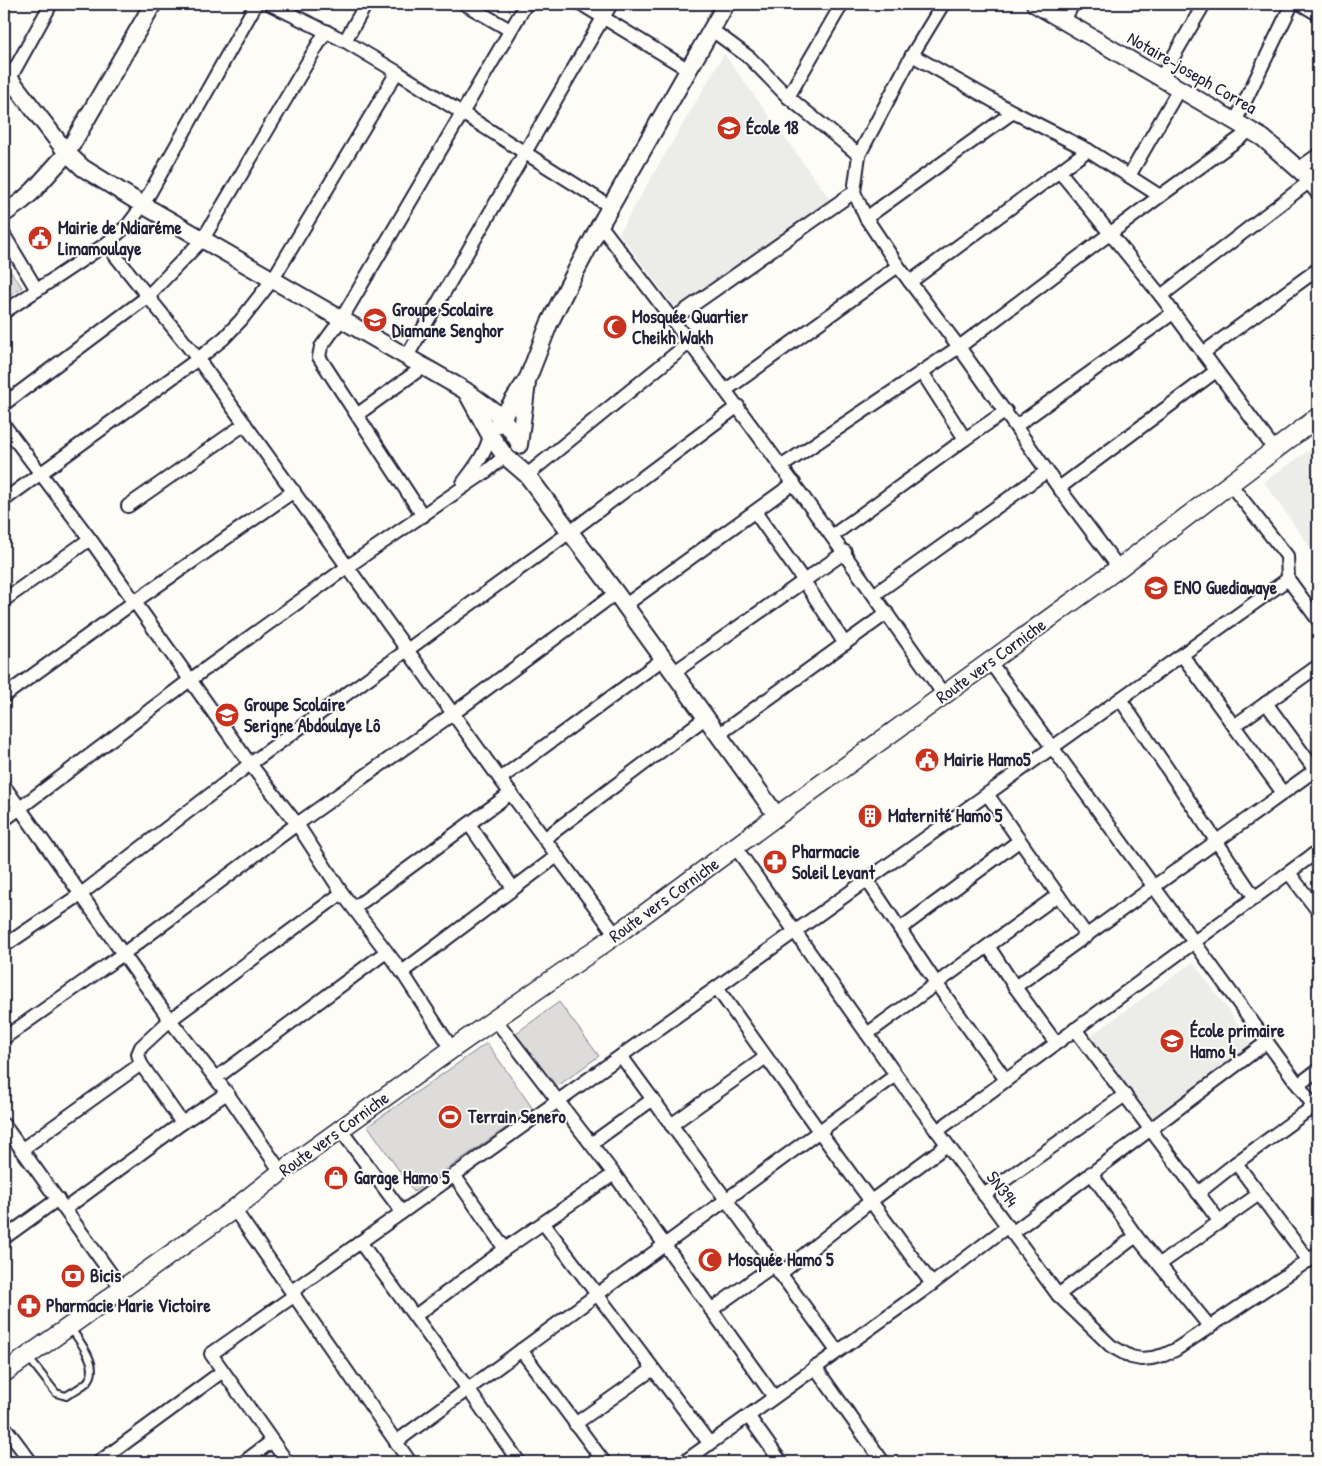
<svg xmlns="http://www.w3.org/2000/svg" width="1322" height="1466" font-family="'Patrick Hand',sans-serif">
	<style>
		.built { fill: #ecece9 }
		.green { fill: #dddcdb; stroke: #807f8b }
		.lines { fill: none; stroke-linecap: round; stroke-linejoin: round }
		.service-casing { stroke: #22223b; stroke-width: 10 }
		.minor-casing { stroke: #22223b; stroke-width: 16 }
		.tertiary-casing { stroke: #22223b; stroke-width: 20 }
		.secondary-casing { stroke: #22223b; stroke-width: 21 }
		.service { stroke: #fdfcf7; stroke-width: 6 }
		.minor { stroke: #fdfcf7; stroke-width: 12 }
		.tertiary { stroke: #fdfcf7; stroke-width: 16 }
		.secondary { stroke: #fdfcf7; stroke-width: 18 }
		.labels { text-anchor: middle; stroke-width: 4; stroke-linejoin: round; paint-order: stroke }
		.street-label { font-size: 18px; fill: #22223b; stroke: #fdfcf7 }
		.poi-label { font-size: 18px; font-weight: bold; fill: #22223b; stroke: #fdfcf7; text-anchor: start }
	</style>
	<rect width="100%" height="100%" fill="#fdfcf7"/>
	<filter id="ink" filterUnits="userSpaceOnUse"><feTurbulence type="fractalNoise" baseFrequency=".02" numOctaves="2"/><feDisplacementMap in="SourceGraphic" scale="10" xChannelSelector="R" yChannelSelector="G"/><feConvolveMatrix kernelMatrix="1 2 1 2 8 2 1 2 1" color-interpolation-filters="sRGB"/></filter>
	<g filter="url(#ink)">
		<g class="built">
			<polygon points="724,54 831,201 676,309 619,233"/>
			<polygon points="1318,444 1318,558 1264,482"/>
			<polygon points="1193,962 1254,1046 1151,1121 1089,1037"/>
		</g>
		<g class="green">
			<polygon points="4,263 22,287 4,300"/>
			<polygon points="559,1002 599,1056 555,1088 515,1034"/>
			<polygon points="487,1043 533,1109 414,1192 368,1126"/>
		</g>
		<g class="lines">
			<defs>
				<path id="service" d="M28,1357L56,1393L66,1396C72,1392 80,1388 86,1383C103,1368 79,1341 70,1327"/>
				<g id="minor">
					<polyline points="270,4 345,41 397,72 611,207"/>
					<polyline points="465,4 510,30"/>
					<polyline points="581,4 689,70"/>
					<polyline points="1301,4 1318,14"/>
					<polyline points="1064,20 1073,4"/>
					<polyline points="712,30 750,58 788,97 859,155 854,192 866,218 898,266 959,347 1059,488 1119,568"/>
					<polyline points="345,41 366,4"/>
					<polyline points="912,55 1013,112 1088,150 1160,196"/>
					<polyline points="10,78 51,4"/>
					<polyline points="1161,78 1204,4"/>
					<polyline points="788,97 842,4"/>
					<polyline points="1236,120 1292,4"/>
					<polyline points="859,155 912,55 943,4"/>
					<polyline points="1298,169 1318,155"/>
					<polyline points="1060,172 1161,296 1275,450"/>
					<polyline points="1129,176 1179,89"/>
					<polyline points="866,218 1013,112"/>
					<path d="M600,225C719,379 833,536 944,695"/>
					<polyline points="4,235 37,290"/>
					<polyline points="106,244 198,359 500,779 616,935"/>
					<polyline points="910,282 1088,150"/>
					<polyline points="1161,296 1310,181"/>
					<polyline points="4,312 106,244 128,225 143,205 256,4"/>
					<polyline points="673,319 854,192"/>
					<polyline points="1203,353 1318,269"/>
					<polyline points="406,358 611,4"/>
					<polyline points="922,372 965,439"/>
					<polyline points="726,390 898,266"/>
					<polyline points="4,404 147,297 203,239 326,31"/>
					<polyline points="358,414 423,367"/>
					<polyline points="4,425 90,539 250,764 297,824 342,893 402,972 452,1049"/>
					<polyline points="1016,426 1173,313"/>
					<polyline points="782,466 959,347 1160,196 1251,130"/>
					<polyline points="527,475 690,342"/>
					<path d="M463,483C474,468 486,454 490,435"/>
					<polyline points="1230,484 1287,556 1288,579 1318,620"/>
					<polyline points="1059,488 1216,371"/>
					<polyline points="4,500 198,359 224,338 241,320 273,279 397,72"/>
					<polyline points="128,506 245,424"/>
					<polyline points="755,512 804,581 845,644"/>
					<polyline points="423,516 319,357 321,347 342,318 526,4"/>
					<polyline points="832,536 965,439 1006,411"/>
					<polyline points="875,594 1047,471"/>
					<polyline points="4,600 90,539"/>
					<polyline points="624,606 794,483"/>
					<polyline points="1182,655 1283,793"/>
					<polyline points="990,662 1318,1112"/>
					<polyline points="673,673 845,552"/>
					<polyline points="4,696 134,602 294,491"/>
					<polyline points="1120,699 1255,898"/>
					<polyline points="1266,703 1318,774"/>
					<polyline points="1234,726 1318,666"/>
					<polyline points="718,735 887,613"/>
					<polyline points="500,779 663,659"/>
					<polyline points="4,786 170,1020 227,1093 281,1172"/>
					<polyline points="987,794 1087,936"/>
					<polyline points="4,820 190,680 347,567 487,471 505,456"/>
					<polyline points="469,824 513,888"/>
					<polyline points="544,839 705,718"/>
					<polyline points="736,848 896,1075 1058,1295 1111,1346 1131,1357 1141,1359 1152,1358 1164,1355 1175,1350 1318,1254"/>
					<polyline points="1289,873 1318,911"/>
					<polyline points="867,880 936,983 1006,1080"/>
					<polyline points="354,908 511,793"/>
					<polyline points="900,929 1019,841"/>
					<polyline points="4,946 81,894 250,764 570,532 738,406"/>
					<polyline points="988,946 1015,987 1056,1043"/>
					<polyline points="402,972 557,856"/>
					<polyline points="1015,987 1315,770"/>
					<polyline points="717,988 819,1131 932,1284"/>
					<polyline points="495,1019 614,1174 774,1397"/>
					<polyline points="1075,1029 1220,1222"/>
					<polyline points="867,1034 1058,895"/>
					<polyline points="4,1038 123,954 297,824 454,713 616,593"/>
					<polyline points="621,1056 837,1351"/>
					<polyline points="216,1078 386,952"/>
					<polyline points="1298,1085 1318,1070"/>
					<polyline points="182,1123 141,1064 138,1054 141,1047 170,1020 342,893"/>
					<polyline points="4,1125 122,1289"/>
					<polyline points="671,1125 766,1057"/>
					<polyline points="340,1129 402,1212"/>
					<polyline points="937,1131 1318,851"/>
					<polyline points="591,1144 653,1099"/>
					<polyline points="21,1150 141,1064"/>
					<polyline points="1236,1163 1309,1261"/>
					<polyline points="1091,1173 1136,1236 1210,1327"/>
					<polyline points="454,1175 505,1249"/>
					<polyline points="1198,1193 1236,1163 1314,1106"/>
					<polyline points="984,1195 1125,1095"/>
					<polyline points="65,1209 182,1123 227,1093"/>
					<polyline points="234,1209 410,1462"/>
					<polyline points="544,1224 710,1444"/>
					<polyline points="1012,1233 1267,1042"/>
					<polyline points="4,1238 58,1199"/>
					<polyline points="360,1242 468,1389 519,1462"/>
					<polyline points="1160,1264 1259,1194"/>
					<polyline points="780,1274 871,1201 947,1145"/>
					<polyline points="292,1291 1288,579"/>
					<polyline points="1058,1295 1136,1236"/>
					<polyline points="711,1310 774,1265"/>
					<polyline points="415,1316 505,1249 614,1174"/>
					<polyline points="521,1350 604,1462"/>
					<polyline points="815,1367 883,1462"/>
					<polyline points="749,1417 781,1462"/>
					<polyline points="575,1424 653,1369"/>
					<polyline points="4,1426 31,1462"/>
					<polyline points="396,1442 896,1075"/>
					<polyline points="99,1462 223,1371"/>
					<polyline points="244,1462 272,1441"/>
					<polyline points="287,1462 211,1354 295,1295"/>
					<polyline points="684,1462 932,1284 1008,1226"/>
				</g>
				<g id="tertiary">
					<polyline points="1035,4 1263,138 1305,175 1318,191"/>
					<polyline points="4,71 67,153 83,168 143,205 466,391 502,417 519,442"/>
					<polyline points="4,214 22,201 33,191 67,153 153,4"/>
					<polyline points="467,393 490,435 505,456 527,475 616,593 777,816"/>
					<polyline points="497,425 528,378 549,324 567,288 600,225 726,4"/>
					<polyline points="519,445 527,383"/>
				</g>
				<polyline id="secondary" points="4,1373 234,1209 281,1172 452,1049 616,935 777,816 1119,568 1318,417"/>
			</defs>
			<use href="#service" class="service-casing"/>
			<use href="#minor" class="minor-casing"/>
			<use href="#tertiary" class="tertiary-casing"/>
			<use href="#secondary" class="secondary-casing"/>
			<use href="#service" class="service"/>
			<use href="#minor" class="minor"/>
			<use href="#tertiary" class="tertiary"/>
			<use href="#secondary" class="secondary"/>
		</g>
	</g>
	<defs>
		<symbol id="school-disc" viewBox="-11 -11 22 22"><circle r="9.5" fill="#c8321e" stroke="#fdfcf7"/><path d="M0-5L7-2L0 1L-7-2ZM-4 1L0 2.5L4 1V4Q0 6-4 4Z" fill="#fff"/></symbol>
		<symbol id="civic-disc" viewBox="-11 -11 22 22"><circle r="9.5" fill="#c8321e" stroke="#fdfcf7"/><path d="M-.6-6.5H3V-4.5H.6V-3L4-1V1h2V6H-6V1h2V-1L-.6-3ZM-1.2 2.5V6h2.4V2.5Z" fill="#fff"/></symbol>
		<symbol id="mosque-disc" viewBox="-11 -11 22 22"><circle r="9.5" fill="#c8321e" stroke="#fdfcf7"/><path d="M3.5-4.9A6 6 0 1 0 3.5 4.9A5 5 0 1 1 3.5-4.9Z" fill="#fff"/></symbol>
		<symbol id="university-disc" viewBox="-11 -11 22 22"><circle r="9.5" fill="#c8321e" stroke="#fdfcf7"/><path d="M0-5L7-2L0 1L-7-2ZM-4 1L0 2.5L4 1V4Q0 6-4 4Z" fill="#fff"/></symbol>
		<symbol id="building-disc" viewBox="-11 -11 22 22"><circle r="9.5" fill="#c8321e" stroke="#fdfcf7"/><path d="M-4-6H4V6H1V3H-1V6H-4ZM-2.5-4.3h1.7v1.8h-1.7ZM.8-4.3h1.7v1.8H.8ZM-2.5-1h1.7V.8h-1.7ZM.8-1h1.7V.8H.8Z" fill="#fff"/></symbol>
		<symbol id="pharmacy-disc" viewBox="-11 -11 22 22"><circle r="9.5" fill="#c8321e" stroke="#fdfcf7"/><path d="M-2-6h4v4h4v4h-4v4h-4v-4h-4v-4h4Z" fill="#fff"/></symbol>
		<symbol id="stadium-disc" viewBox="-11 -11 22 22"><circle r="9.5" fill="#c8321e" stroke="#fdfcf7"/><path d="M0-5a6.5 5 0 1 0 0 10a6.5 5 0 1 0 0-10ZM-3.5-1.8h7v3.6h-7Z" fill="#fff"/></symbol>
		<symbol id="shop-disc" viewBox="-11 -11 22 22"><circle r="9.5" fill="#c8321e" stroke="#fdfcf7"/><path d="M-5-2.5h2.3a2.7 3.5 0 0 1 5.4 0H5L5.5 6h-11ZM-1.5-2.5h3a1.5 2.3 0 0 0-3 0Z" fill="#fff"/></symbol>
		<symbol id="bank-disc" viewBox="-11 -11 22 22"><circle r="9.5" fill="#c8321e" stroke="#fdfcf7"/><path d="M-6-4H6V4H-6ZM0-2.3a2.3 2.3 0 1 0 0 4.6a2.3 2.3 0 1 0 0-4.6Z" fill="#fff"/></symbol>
	</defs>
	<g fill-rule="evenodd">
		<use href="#school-disc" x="715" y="114" width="28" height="28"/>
		<use href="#civic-disc" x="26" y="224" width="28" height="28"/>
		<use href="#school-disc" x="361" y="306" width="28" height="28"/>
		<use href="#mosque-disc" x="601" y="313" width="28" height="28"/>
		<use href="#university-disc" x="1142" y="574" width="28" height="28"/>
		<use href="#school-disc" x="213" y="701" width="28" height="28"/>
		<use href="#civic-disc" x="913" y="746" width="28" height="28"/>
		<use href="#building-disc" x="856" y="802" width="28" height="28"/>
		<use href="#pharmacy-disc" x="761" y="848" width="28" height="28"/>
		<use href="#school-disc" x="1158" y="1027" width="28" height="28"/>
		<use href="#stadium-disc" x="436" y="1103" width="28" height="28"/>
		<use href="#shop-disc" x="322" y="1164" width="28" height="28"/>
		<use href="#mosque-disc" x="696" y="1246" width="28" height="28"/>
		<use href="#bank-disc" x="59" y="1262" width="28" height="28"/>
		<use href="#pharmacy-disc" x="15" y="1292" width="28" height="28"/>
	</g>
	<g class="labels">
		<g class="street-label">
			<text transform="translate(1192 73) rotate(30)" y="6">Notaire-joseph Correa</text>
			<text transform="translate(991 661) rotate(-36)" y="6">Route vers Corniche</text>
			<text transform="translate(664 900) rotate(-36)" y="6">Route vers Corniche</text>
			<text transform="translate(334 1134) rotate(-36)" y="6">Route vers Corniche</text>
			<text transform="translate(1002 1189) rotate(53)" y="6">SN394</text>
		</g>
		<g class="poi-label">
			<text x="746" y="134">École 18</text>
			<text x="58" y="234">Mairie de Ndiaréme<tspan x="58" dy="21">Limamoulaye</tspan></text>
			<text x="392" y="316">Groupe Scolaire<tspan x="392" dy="21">Diamane Senghor</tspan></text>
			<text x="632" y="323">Mosquée Quartier<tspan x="632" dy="21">Cheikh Wakh</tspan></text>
			<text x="1174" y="594">ENO Guediawaye</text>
			<text x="244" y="711">Groupe Scolaire<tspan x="244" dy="21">Serigne Abdoulaye Lô</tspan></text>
			<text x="944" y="766">Mairie Hamo5</text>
			<text x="888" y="822">Maternité Hamo 5</text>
			<text x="792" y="858">Pharmacie<tspan x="792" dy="21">Soleil Levant</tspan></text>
			<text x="1190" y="1037">École primaire<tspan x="1190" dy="21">Hamo 4</tspan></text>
			<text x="468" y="1123">Terrain Senero</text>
			<text x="354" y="1184">Garage Hamo 5</text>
			<text x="728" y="1266">Mosquée Hamo 5</text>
			<text x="90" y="1282">Bicis</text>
			<text x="46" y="1312">Pharmacie Marie Victoire</text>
		</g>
	</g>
	<rect width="1322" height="1466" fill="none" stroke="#fdfcf7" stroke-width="20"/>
	<rect x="10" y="10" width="1302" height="1446" fill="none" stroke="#22223b" stroke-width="2" filter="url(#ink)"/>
</svg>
